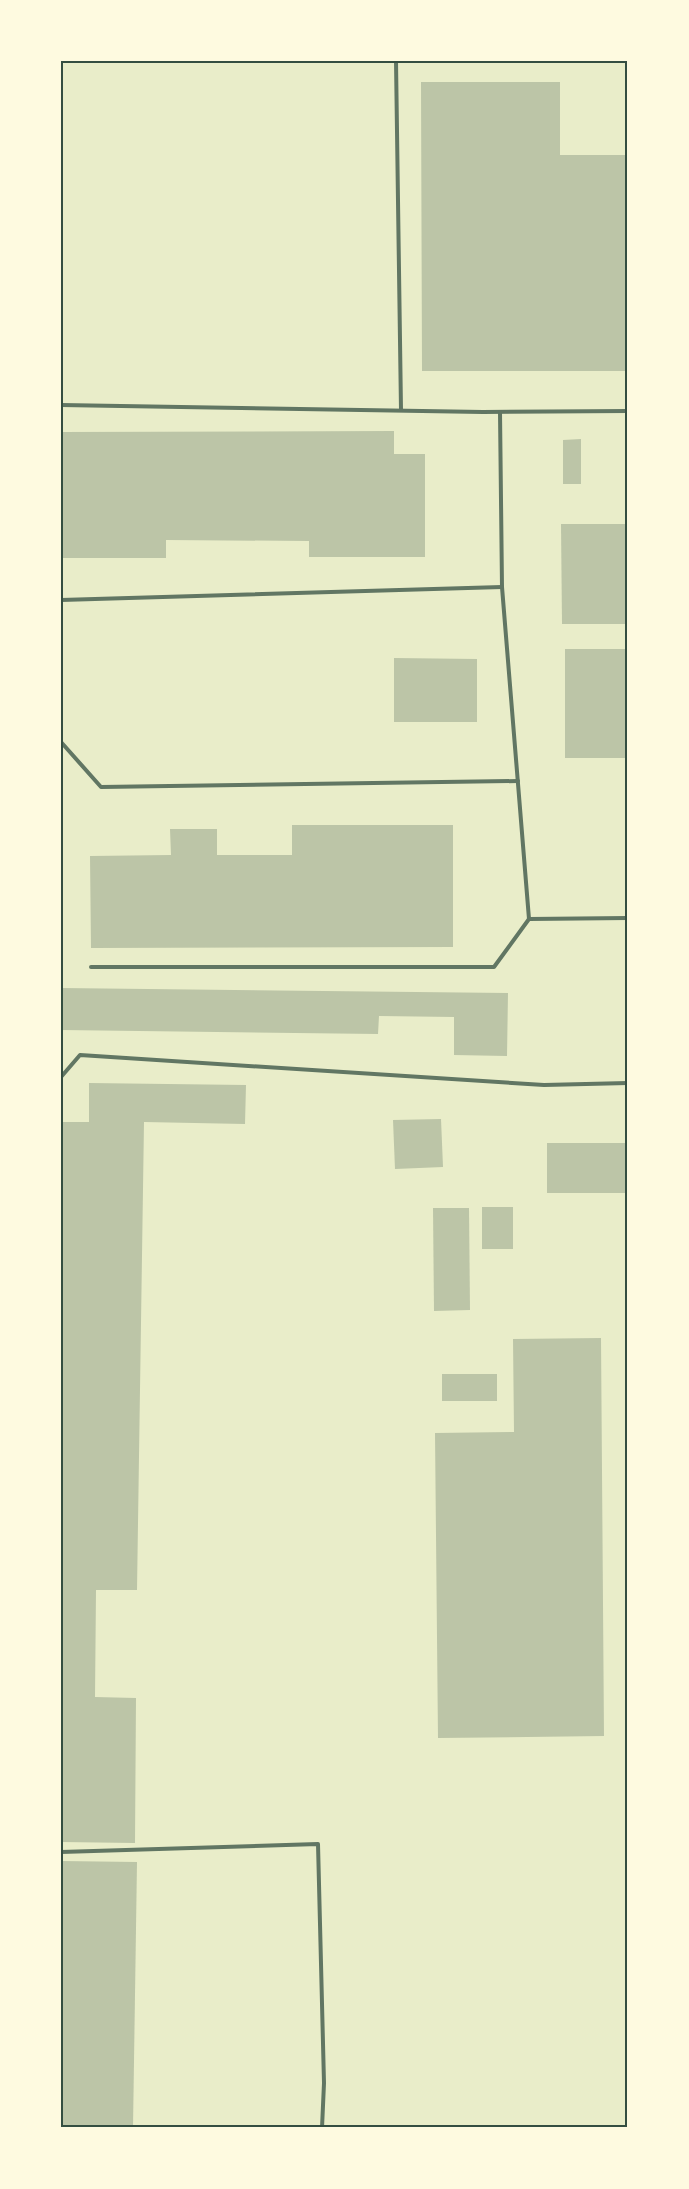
<svg xmlns="http://www.w3.org/2000/svg" width="689" height="2189" font-family="Commissioner,sans-serif">
<style>
.building{fill:#bcc5a7}
.lines{fill:none;stroke-linecap:round;stroke-linejoin:round}
.service{stroke:#617663;stroke-width:4}
.neatline{fill:none;stroke:#344e41;stroke-width:2}
</style>
<rect width="100%" height="100%" fill="#e9edc9"/>
<g class="building">
<polygon points="421,82 560,82 560,155 628,155 628,371 422,371"/>
<polygon points="394,431 394,454 425,454 425,557 309,557 309,541 166,540 166,558 61,558 61,432"/>
<polygon points="581,439 581,484 563,484 563,440"/>
<polygon points="561,524 628,524 628,624 562,624"/>
<rect x="565" y="649" width="63" height="109"/>
<polygon points="394,658 477,659 477,722 394,722"/>
<polygon points="292,825 453,825 453,947 91,948 90,856 171,855 170,829 217,829 217,855 292,855"/>
<polygon points="625,946 628,946 628,998 626,998"/>
<polygon points="61,988 508,993 507,1056 454,1055 454,1017 379,1016 378,1034 61,1030"/>
<polygon points="89,1083 246,1085 245,1124 144,1122 137,1590 96,1590 95,1697 136,1698 135,1843 61,1842 61,1122 89,1122"/>
<polygon points="441,1119 443,1167 395,1169 393,1120"/>
<rect x="547" y="1143" width="81" height="50"/>
<rect x="482" y="1207" width="31" height="42"/>
<polygon points="433,1208 469,1208 470,1310 434,1311"/>
<polygon points="601,1338 604,1736 438,1738 435,1433 514,1432 513,1339"/>
<rect x="442" y="1374" width="55" height="27"/>
<polygon points="61,1861 137,1862 133,2128 61,2128"/>
</g>
<g class="lines">
<g class="service">
<polyline points="396,61 401,410"/>
<polyline points="61,405 483,412 628,411"/>
<polyline points="500,412 502,587 529,919 628,918"/>
<polyline points="61,600 502,587"/>
<polyline points="61,742 101,787 518,781"/>
<polyline points="91,967 494,967 529,919"/>
<polyline points="61,1077 80,1055 544,1085 628,1083"/>
<polyline points="61,1852 318,1844 324,2083 322,2128"/>
</g>
</g>
<rect width="689" height="2189" fill="none" stroke="#fefae0" stroke-width="125"/>
<rect x="62" y="62" width="564" height="2064" class="neatline"/>
</svg>
